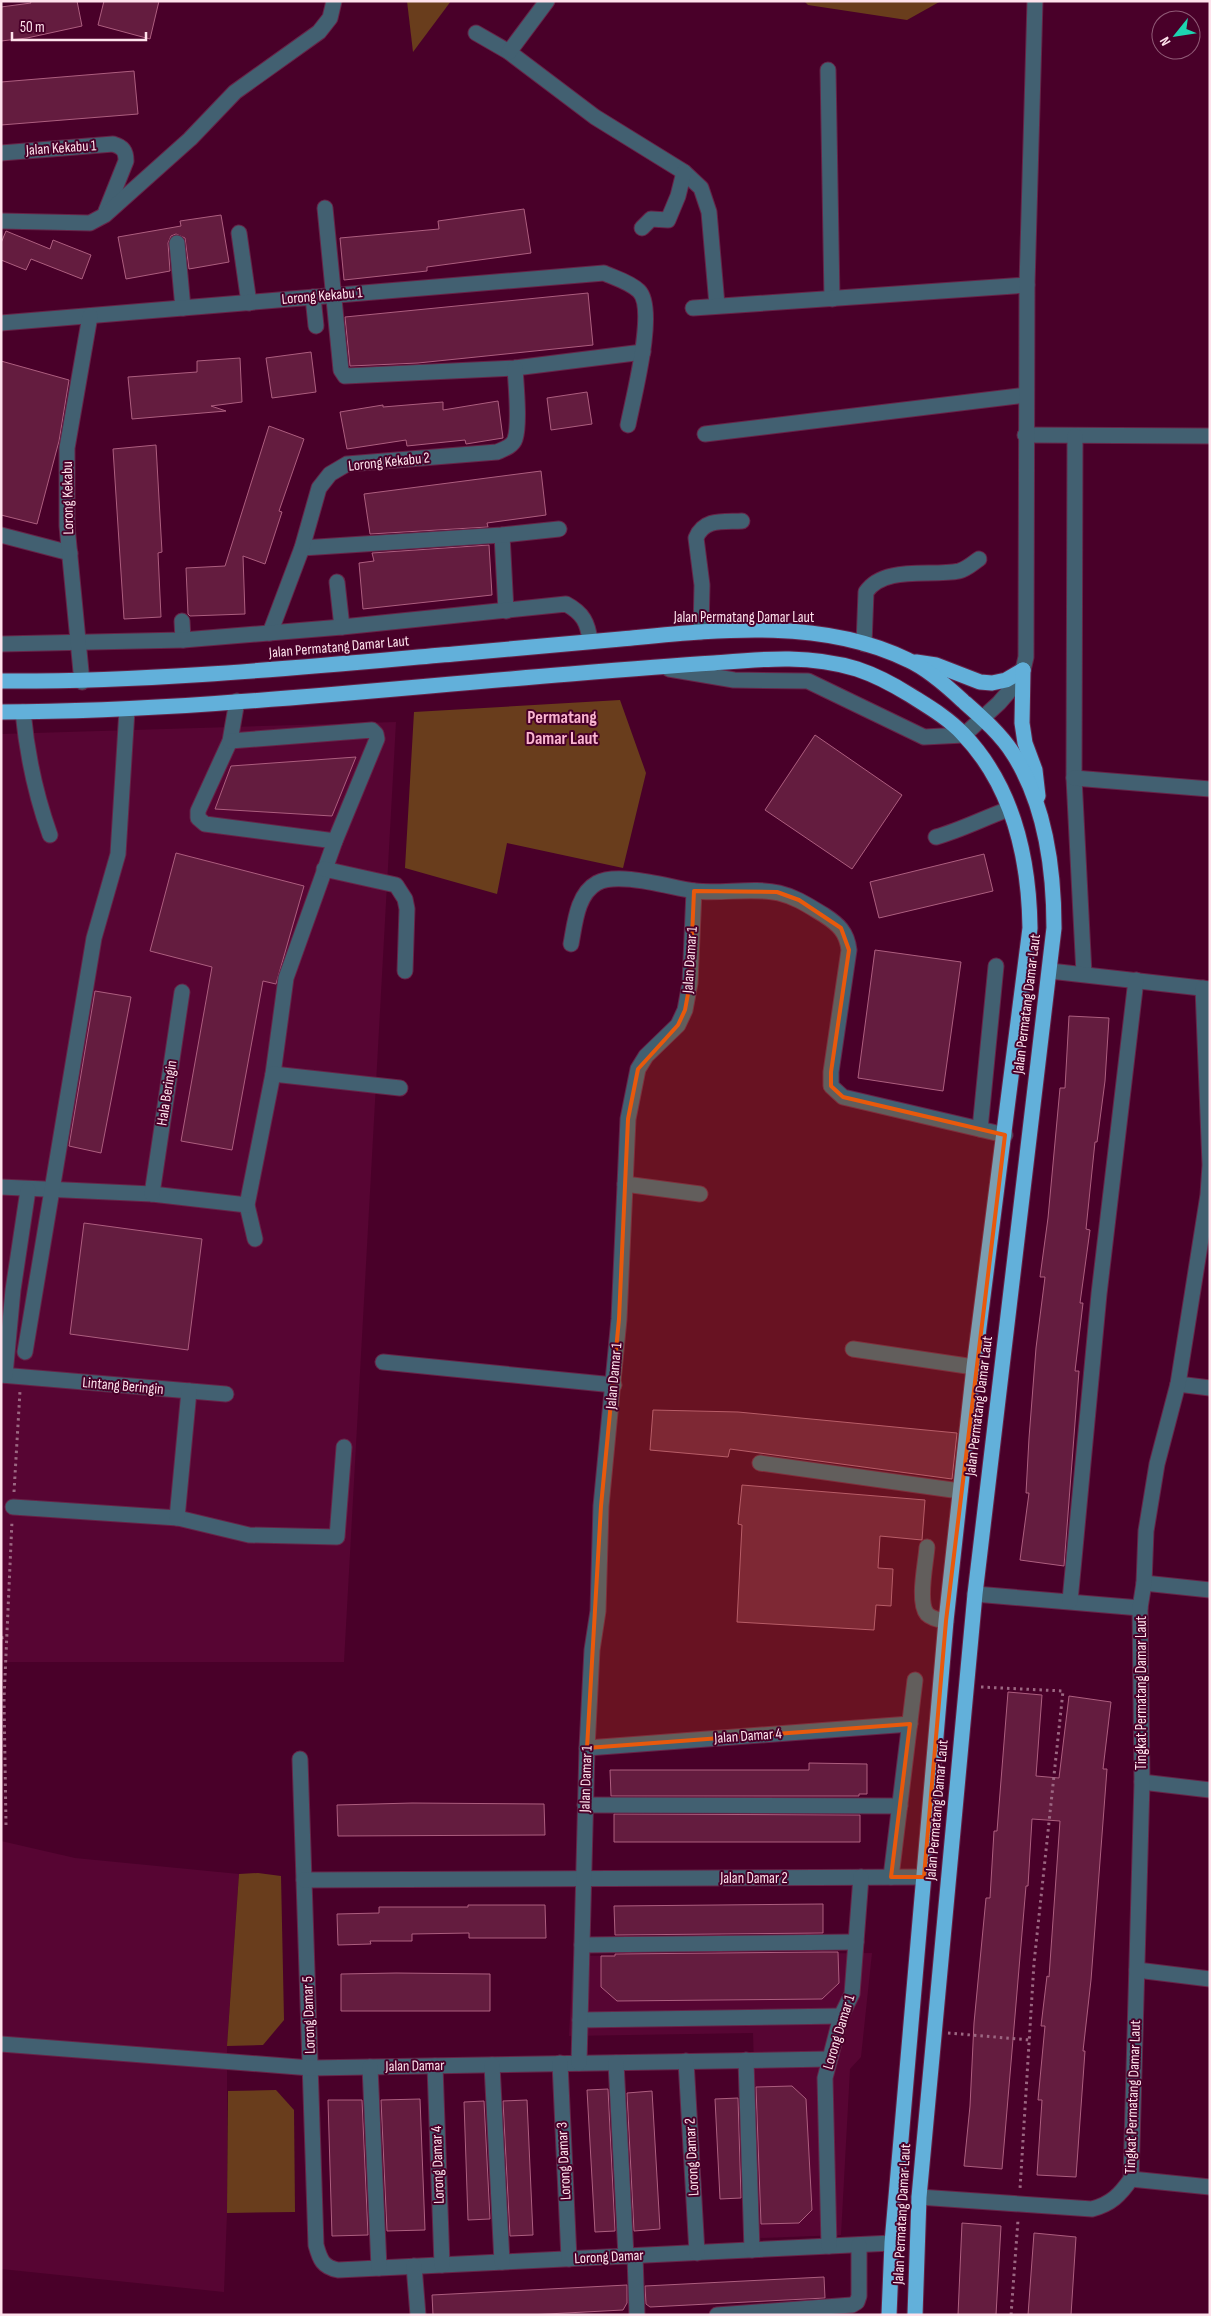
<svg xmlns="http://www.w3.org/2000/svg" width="1211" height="2316" font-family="'Sofia Sans Condensed',sans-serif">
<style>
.built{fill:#570533}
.green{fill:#693d1c}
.building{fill:#641c3f;stroke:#ad5e7f}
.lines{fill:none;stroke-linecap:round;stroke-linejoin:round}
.minor-casing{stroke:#662448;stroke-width:17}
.highway-casing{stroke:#662448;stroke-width:17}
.path{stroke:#9c6782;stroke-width:3;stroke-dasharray:2.5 4;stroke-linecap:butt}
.minor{stroke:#426071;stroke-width:15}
.highway{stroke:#62b0da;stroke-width:15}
.marked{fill:#e8590c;fill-opacity:0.2;stroke:#e8590c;stroke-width:4;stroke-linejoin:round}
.labels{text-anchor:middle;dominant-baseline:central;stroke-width:4;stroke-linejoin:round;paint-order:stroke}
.street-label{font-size:15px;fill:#fee2ec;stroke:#490029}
.quarter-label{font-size:18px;font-weight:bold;fill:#fab5d0;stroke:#490029}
</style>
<rect width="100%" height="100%" fill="#490029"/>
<g class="built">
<polygon points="396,722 344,1662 1,1662 1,734"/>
<polygon points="1,1841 75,1858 239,1874 227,2046 227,2213 224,2292 1,2269"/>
<polygon points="872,1953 861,2057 850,2069 841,2235 759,2238 753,2033 569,2036 573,1956"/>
</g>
<g class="green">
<polygon points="407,1 451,1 413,52"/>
<polygon points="804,1 941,1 907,20 808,5"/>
<polygon points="620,700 646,773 623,868 507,843 497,894 405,868 414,712"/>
<polygon points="258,1873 281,1876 284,2020 263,2045 227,2046 239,1874"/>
<polygon points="276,2090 294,2110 295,2212 227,2213 228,2091"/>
</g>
<g class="building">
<polygon points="30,1 77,1 82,26 27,38 1,41 1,7 31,3"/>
<polygon points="104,1 159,1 150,39 98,25"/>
<polygon points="134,71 138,114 1,125 1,82"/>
<polygon points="524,209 531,253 427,267 427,271 344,280 340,238 439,229 438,221"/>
<polygon points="221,215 229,262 189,269 185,238 176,234 171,236 168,243 170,271 126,279 118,237 181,226 180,221"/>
<polygon points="6,231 50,249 53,240 91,255 82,279 31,259 26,270 1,260 1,243"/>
<polygon points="588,293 593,345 418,363 350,366 345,317"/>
<polygon points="311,352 316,392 272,398 266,358"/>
<polygon points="240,358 242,402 211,406 226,411 132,419 128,377 197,372 197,361"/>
<polygon points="1,361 69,380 59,441 37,524 1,515"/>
<polygon points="587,392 592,424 551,430 547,398"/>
<polygon points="498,401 503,438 466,444 465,440 407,446 406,440 347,449 340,412 383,405 383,407 443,402 443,410"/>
<polygon points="269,426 304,439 279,511 282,512 265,564 243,556 245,614 190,616 188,614 186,568 225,566"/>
<polygon points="156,445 162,552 158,553 161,617 124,619 113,449"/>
<polygon points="541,471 546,515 487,523 488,527 370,534 364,494"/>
<polygon points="489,545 492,595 363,609 359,563 374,561 372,553"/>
<polygon points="815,735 902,795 852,869 765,810"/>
<polygon points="356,757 332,816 215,809 231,766"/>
<polygon points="176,853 304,886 276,984 263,981 232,1150 181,1141 212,967 150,951"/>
<polygon points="984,854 993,891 879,918 870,882"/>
<polygon points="875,950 961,962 943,1091 858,1078"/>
<polygon points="95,991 131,997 101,1153 69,1146"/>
<polygon points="1069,1016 1109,1018 1105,1081 1097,1142 1095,1142 1086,1229 1090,1230 1080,1303 1083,1303 1075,1371 1079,1371 1064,1566 1020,1560 1029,1493 1026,1493 1029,1438 1036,1348 1045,1277 1040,1277 1048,1218 1060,1088 1065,1088"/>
<polygon points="84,1223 202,1239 188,1350 70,1334"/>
<polygon points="653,1410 738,1412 957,1433 952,1479 730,1449 728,1457 650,1450"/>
<polygon points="742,1485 925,1500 922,1540 880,1536 878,1568 893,1569 891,1606 876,1605 874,1630 737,1622 742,1525 738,1524"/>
<polygon points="1008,1692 1042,1695 1036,1776 1059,1778 1069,1696 1111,1702 1103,1769 1107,1769 1091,1980 1083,2051 1085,2051 1076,2177 1037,2175 1042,2100 1038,2100 1045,2026 1041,2026 1047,1976 1049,1977 1060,1821 1032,1819 1028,1886 1026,1886 1002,2169 964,2166 970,2106 974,2023 986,1898 990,1898 994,1831 997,1831"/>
<polygon points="809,1763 867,1764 867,1794 859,1794 859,1796 611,1796 610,1770 809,1770"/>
<polygon points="412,1803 544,1804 545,1835 338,1836 337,1805"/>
<polygon points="614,1814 860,1815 860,1842 614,1842"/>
<polygon points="823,1904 823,1933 615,1935 614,1906"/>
<polygon points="468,1905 545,1905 546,1938 469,1938 469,1933 412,1934 412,1941 370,1941 371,1944 338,1945 337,1914 379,1913 379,1907 468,1907"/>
<polygon points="823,1952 838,1952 839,1983 822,1999 617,2001 601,1987 601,1956 615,1956 615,1954"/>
<polygon points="396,1973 490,1974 490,2011 341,2011 341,1974"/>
<polygon points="792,2086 806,2099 812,2210 799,2223 761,2224 756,2087"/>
<polygon points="608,2089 615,2231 595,2232 587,2090"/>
<polygon points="652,2091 660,2229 634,2231 627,2093"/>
<polygon points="738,2098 741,2198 720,2199 715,2099"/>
<polygon points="420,2099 425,2230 387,2231 381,2100"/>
<polygon points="328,2100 362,2100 368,2235 332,2236"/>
<polygon points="527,2100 533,2235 510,2236 503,2101"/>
<polygon points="484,2101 490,2219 468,2220 464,2102"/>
<polygon points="962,2223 1001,2226 996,2315 958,2315"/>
<polygon points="1034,2233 1076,2237 1071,2315 1028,2315"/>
<polygon points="824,2277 825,2298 650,2307 646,2304 645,2286"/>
<polygon points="627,2285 627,2303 623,2310 528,2315 433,2315 432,2295"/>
</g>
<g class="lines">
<g class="minor-casing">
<g id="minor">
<polyline points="476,33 509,52 595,117 684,172 701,188 709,212 717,305"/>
<polyline points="509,52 547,1"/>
<polyline points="828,70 832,299"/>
<path d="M1 153 113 144C123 147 126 151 126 161L106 211"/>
<polyline points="325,208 341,370 345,376 515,368 643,352"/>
<polyline points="1,221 90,223 105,215 190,139 235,92 319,32 330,18 334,1"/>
<polyline points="642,228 651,219 668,220 678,196 684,172"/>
<polyline points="239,233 249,303"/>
<polyline points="177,243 183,308"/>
<polyline points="313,297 316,326"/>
<polyline points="693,308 1027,285"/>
<path d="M1 323 604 273C615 278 630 282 639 291 657 309 633 399 628 425"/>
<polyline points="705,434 1026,395"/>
<polyline points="1025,435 1210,436"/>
<polyline points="1075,436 1074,778 1084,974"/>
<polyline points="1,535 70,553"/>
<polyline points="502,535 506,611"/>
<polyline points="302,548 502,535 559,529"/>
<polyline points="337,582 342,627"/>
<polyline points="182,621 183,640"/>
<path d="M701 632 702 585 696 538C704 518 724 522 742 521"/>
<path d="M270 633 302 548 319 488 330 474 347 464 497 452C504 449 513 446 515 439 520 424 516 385 515 368"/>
<path d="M1 644 183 640 342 627 566 604C583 613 588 623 590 641"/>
<path d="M864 644 866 592C884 565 931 577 959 571 967 569 973 563 979 559"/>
<polyline points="669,669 734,680 808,681 924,737 964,735 999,703 1012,688 1023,670 1026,657 1027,285 1035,1"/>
<polyline points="82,682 67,526 67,448 90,316"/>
<polyline points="237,701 230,741 198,811 198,818 205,824 335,841"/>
<path d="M23 712C27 754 36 796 50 835"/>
<polyline points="230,741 372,730 376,734 377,739 335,841 286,978 273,1074 247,1205 255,1239"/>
<polyline points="1074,778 1210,789"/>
<path d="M936 837C961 830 984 818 1009 809"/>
<polyline points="324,869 396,885 405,899 407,909 405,971"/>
<path d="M571 944C575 923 577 894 597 883 619 871 671 888 695 891 721 894 755 887 779 893 796 897 809 906 824 915 838 924 847 932 849 950L831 1072V1086L843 1097 1005 1135"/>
<polyline points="1050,971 1210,989"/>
<polyline points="273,1074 400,1088"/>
<polyline points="980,1129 996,966"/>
<polyline points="625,1184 700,1194"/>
<polyline points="1,1187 152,1194 247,1205"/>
<polyline points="152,1194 182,992"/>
<polyline points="853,1349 974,1367"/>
<polyline points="25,1352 94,938 118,854 127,710"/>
<polyline points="383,1362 614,1385"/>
<polyline points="1,1375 226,1394"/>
<polyline points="5,1375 13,1290 28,1190"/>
<polyline points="1178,1384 1210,1388"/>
<polyline points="760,1463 960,1491"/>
<polyline points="13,1507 178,1518 249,1535 337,1537 344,1447"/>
<polyline points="177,1518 189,1391"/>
<path d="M927 1547C926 1563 917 1602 927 1614 932 1619 940 1620 946 1621"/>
<polyline points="1144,1583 1210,1590"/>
<polyline points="975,1594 1140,1608"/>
<polyline points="1070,1601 1099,1294 1136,980"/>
<polyline points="587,1748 910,1724"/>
<path d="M300 1759 316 2245C320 2260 323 2267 338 2270L892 2243"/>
<polyline points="1142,1782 1210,1790"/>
<polyline points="585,1805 900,1806"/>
<polyline points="891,1877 915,1680"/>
<polyline points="304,1880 924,1877"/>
<polyline points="582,1945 856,1942"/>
<polyline points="1137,1970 1210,1979"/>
<polyline points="580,2020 841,2016"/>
<polyline points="1,2044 311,2068 829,2059"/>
<polyline points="746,2060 752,2250"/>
<polyline points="686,2061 697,2253"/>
<polyline points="560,2063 569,2259"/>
<polyline points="579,2063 587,1748 592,1650 598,1611 601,1506 619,1319 628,1119 638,1069 646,1056 678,1025 685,1010 690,983 694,891"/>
<polyline points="616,2063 626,2256"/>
<polyline points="492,2065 502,2262"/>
<polyline points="435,2066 442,2265"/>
<polyline points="370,2067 379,2268"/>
<polyline points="1131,2179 1210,2187"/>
<path d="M919 2197 1092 2209C1111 2204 1120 2195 1131 2179L1142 1782 1140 1608 1144 1583 1146 1531 1157 1464 1178 1384 1208 1195 1210 1165 1203 988"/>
<polyline points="829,2246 825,2078 841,2016 852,1994 861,1877"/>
<polyline points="635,2256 637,2315"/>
<polyline points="414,2266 418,2315"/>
<polyline points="717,2315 852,2305 857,2302 859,2296 859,2245"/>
</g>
</g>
<g class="highway-casing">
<g id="highway">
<polyline points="916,662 936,665 980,682 992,683 1006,680 1023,670"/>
<polyline points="1023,670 1022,723 1025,743 1035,770 1038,796"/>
<path d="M1 681C153 682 303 667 454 654 509 649 565 644 621 639 714 630 821 617 908 660 928 669 947 686 963 701 980 716 1001 734 1014 755 1046 806 1054 869 1054 928L975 1594 919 2197 915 2315"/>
<path d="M1 712C191 711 381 689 570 674 618 670 666 666 714 663 762 659 809 654 857 669 875 675 894 685 910 695 929 707 948 718 963 734 1013 786 1029 859 1030 928L974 1367 946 1621 892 2243 889 2315"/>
</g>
</g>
<g class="path">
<polyline points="14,1492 20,1391"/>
<polyline points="1,1638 7,1637"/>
<polyline points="981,1687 1063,1691 1034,1963 1020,2189"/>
<polyline points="6,1825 4,1699 12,1521"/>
<polyline points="948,2033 1030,2040"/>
<polyline points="1011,2315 1018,2220"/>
</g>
<use href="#minor" class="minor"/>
<use href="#highway" class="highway"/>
</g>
<path class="marked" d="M694 891 777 892 799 900 841 928 849 950 831 1072V1086L843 1097 1005 1135 946 1621 924 1877H891L910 1724 587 1748 601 1506 619 1319 628 1119 638 1069 678 1025 685 1010 690 983Z"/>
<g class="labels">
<g class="street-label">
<text transform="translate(61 148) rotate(-4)">Jalan Kekabu 1</text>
<text transform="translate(322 296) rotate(-5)">Lorong Kekabu 1</text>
<text transform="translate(389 462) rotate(-6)">Lorong Kekabu 2</text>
<text transform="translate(68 498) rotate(-91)">Lorong Kekabu</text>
<text x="744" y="617">Jalan Permatang Damar Laut</text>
<text transform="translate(339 647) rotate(-5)">Jalan Permatang Damar Laut</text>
<text transform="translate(690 960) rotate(-86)">Jalan Damar 1</text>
<text transform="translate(1027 1004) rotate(-83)">Jalan Permatang Damar Laut</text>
<text transform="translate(167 1093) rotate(-81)">Hala Beringin</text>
<text transform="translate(614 1376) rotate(-85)">Jalan Damar 1</text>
<text transform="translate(123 1386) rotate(5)">Lintang Beringin</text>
<text transform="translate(979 1406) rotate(-83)">Jalan Permatang Damar Laut</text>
<text transform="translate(1141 1693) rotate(-90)">Tingkat Permatang Damar Laut</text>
<text transform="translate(748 1736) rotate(-4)">Jalan Damar 4</text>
<text transform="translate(586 1779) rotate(-88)">Jalan Damar 1</text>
<text transform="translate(937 1810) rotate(-85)">Jalan Permatang Damar Laut</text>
<text x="754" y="1878">Jalan Damar 2</text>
<text transform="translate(309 2015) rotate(-92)">Lorong Damar 5</text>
<text transform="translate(839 2032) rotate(-73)">Lorong Damar 1</text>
<text transform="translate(415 2066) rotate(-1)">Jalan Damar</text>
<text transform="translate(1133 2097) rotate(-88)">Tingkat Permatang Damar Laut</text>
<text transform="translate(692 2157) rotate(-93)">Lorong Damar 2</text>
<text transform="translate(564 2161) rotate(-93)">Lorong Damar 3</text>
<text transform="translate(438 2165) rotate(-92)">Lorong Damar 4</text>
<text transform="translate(902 2214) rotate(-87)">Jalan Permatang Damar Laut</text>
<text transform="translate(609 2257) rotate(-3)">Lorong Damar</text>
</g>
<g class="quarter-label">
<text x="562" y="717">Permatang<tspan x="562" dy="21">Damar Laut</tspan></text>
</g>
</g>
<rect width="1211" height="2316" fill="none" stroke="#fee2ec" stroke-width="5"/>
<g transform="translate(1176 35) rotate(240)"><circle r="24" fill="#490029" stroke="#915a77"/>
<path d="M0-4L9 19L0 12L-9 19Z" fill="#1dd5b1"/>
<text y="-8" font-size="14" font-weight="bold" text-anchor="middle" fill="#fee2ec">N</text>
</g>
<path d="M12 32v8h134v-8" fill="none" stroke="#fee2ec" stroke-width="2.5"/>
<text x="20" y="32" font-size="15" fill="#fee2ec" stroke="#490029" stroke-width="4" paint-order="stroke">50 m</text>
</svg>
